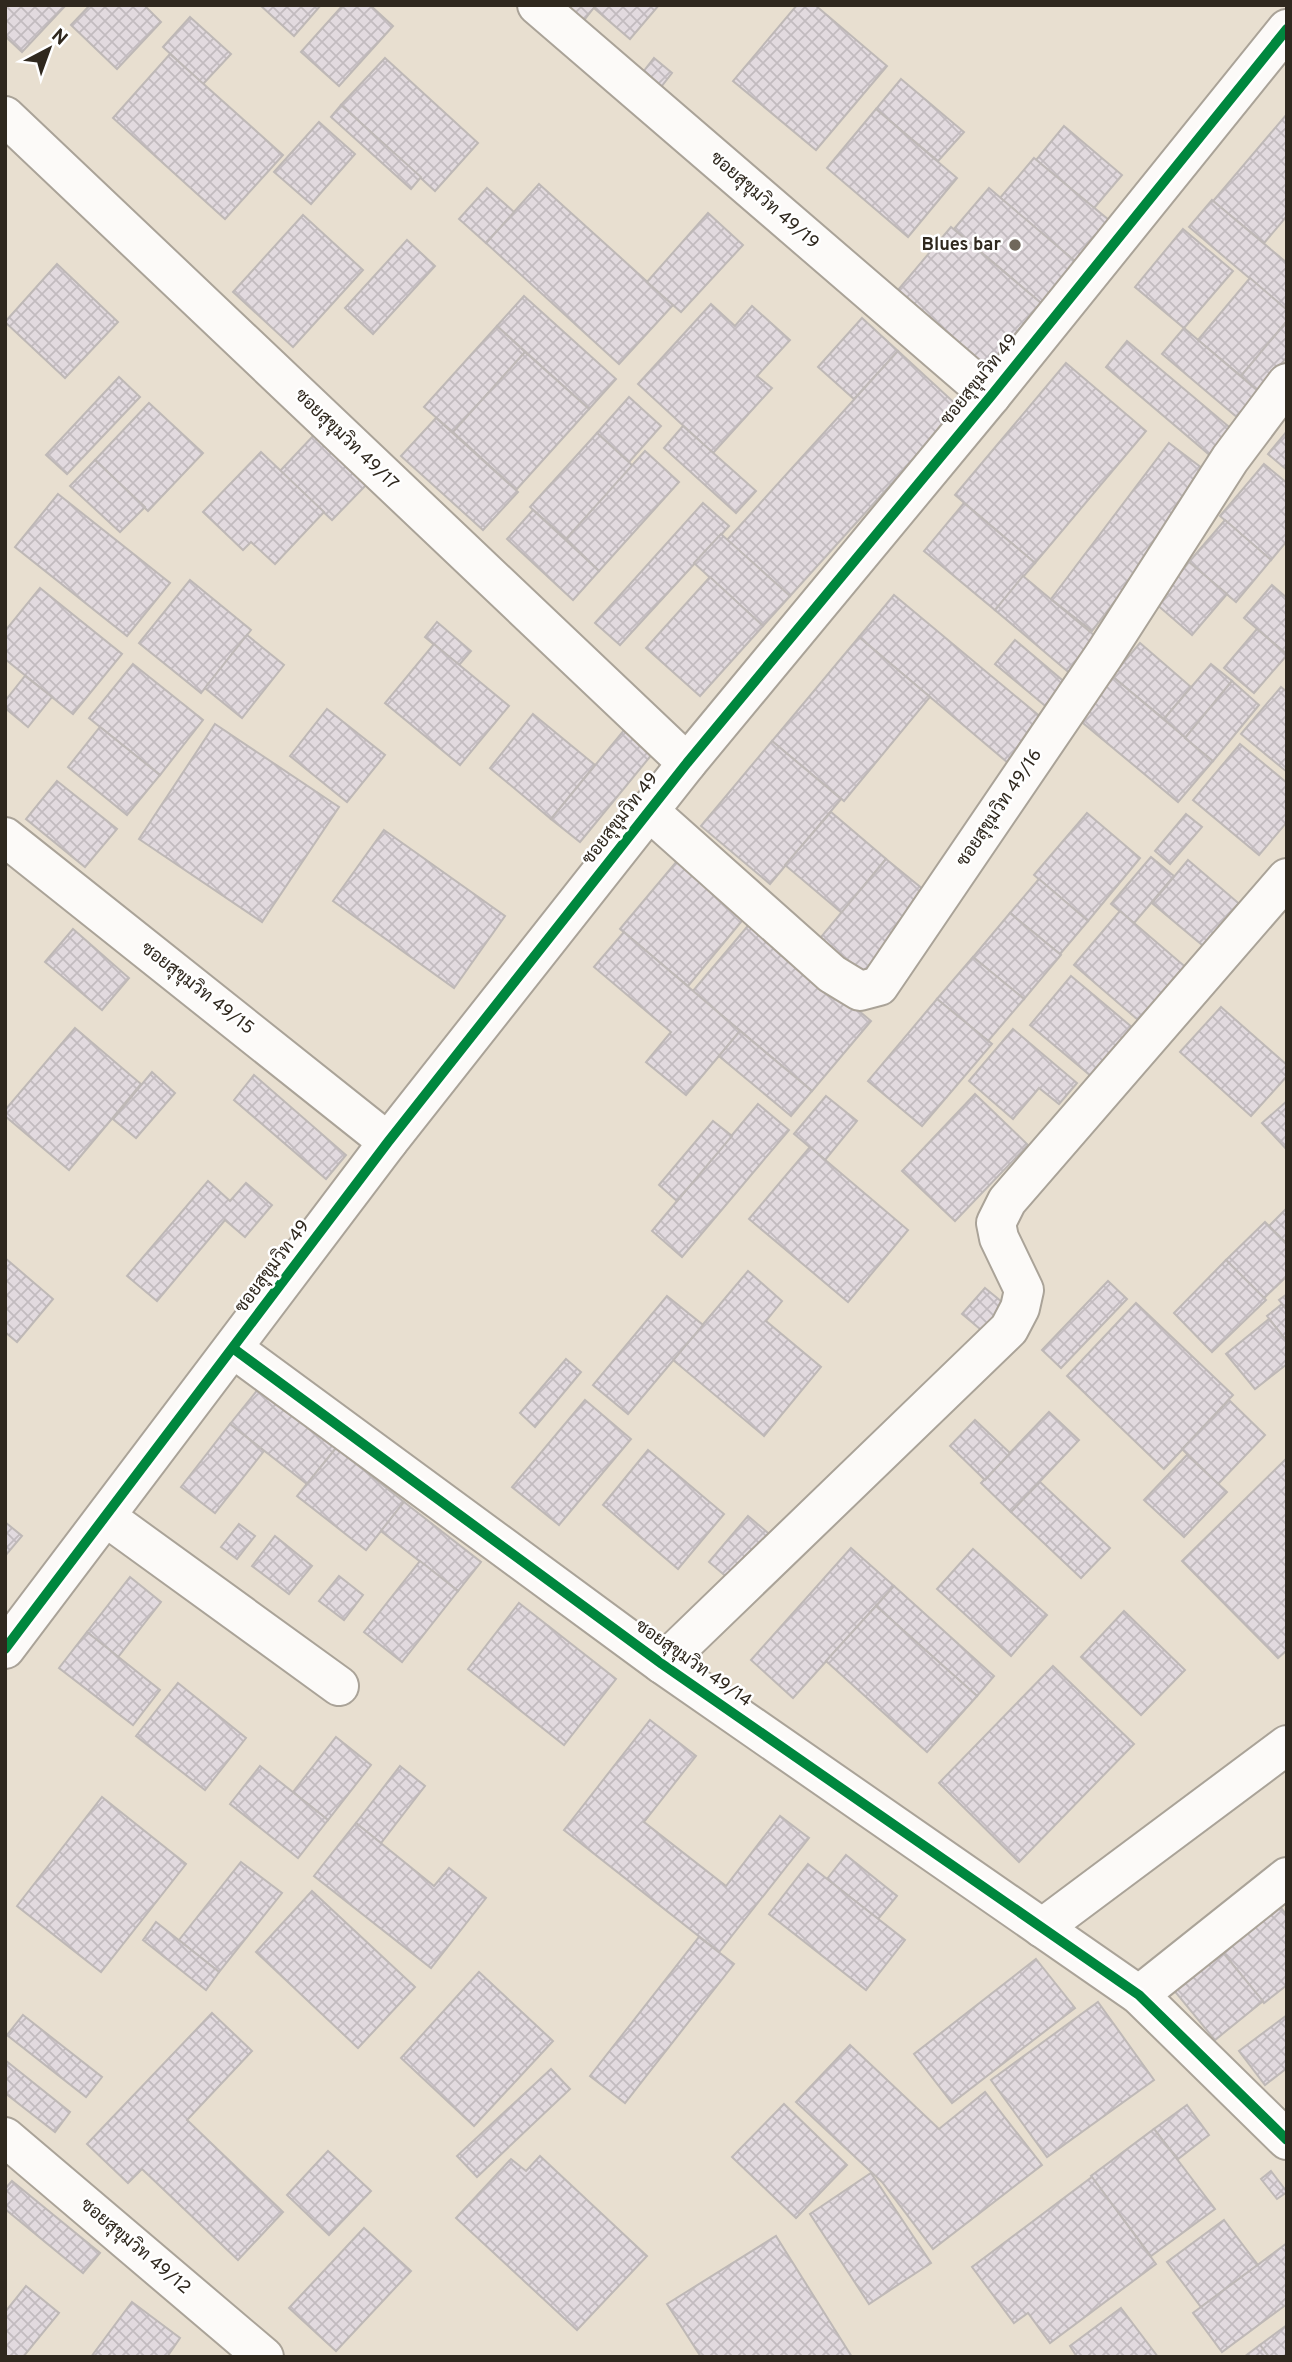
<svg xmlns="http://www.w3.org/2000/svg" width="1292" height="2362" font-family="Overpass,Sarabun,sans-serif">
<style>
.building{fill:url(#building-cross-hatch);stroke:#beb8b6;stroke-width:2}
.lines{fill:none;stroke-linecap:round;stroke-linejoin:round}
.minor-casing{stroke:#aaa398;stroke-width:42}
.minor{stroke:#fcfaf8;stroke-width:38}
.cycleway-casing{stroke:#fff;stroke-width:15}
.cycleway{stroke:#00873e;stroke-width:10}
.poi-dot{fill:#70685c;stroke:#fff;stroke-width:2.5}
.labels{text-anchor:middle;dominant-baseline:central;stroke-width:5;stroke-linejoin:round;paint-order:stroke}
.street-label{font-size:18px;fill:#2f281e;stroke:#fff}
.poi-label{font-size:18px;font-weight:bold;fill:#2f281e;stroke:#fff;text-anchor:end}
</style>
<defs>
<pattern id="building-cross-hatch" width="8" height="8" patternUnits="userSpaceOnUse" patternTransform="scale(1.75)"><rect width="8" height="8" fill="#e2dadf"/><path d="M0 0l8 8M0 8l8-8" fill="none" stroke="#c2bbbf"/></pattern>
</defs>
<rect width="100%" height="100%" fill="#e8dfd0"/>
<g class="building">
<polygon points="5,5 66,5 22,52 5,36"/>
<polygon points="90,5 144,5 161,22 117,69 71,25"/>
<polygon points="260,5 321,5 294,36"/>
<polygon points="343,5 370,5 393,26 339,86 301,52"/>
<polygon points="559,5 596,5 581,24"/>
<polygon points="596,5 659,5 630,39 594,8"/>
<polygon points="797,5 815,5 887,66 816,150 733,81"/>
<polygon points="190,17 231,54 203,84 163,47"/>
<polygon points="170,54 283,155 225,219 113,118"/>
<polygon points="385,58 478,143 435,191 341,105"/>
<polygon points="654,58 672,73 661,87 643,72"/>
<polygon points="901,79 964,132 938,161 876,109"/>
<polygon points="341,105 421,177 411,189 331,117"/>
<polygon points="876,109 957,178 908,237 827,168"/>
<polygon points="1287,114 1287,216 1264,243 1213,201"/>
<polygon points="319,122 355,154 311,204 274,172"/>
<polygon points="1064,126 1122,175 1094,208 1036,160"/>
<polygon points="1034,158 1110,221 1076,262 1000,198"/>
<polygon points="539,184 673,305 619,364 486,243"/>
<polygon points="487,188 514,212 486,243 459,219"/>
<polygon points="989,188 1076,262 1041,303 954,229"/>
<polygon points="1212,200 1287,263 1287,310 1189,227"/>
<polygon points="708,213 743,245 681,312 647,282"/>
<polygon points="303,215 363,270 293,347 233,292"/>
<polygon points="951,227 1041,303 983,372 893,296"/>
<polygon points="1183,229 1233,271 1184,328 1135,287"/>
<polygon points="407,240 435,266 373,334 345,308"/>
<polygon points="57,264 118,322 65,378 5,322"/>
<polygon points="1250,278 1287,310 1287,321 1241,376 1198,340"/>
<polygon points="524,296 616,379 589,409 497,326"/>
<polygon points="711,304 735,326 752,306 790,340 757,376 772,388 713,453 638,384"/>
<polygon points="862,318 898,351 854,399 818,367"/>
<polygon points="1287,321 1287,357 1258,391 1241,376"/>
<polygon points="497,326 525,352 453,432 424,407"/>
<polygon points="1184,328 1259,392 1238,418 1162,354"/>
<polygon points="1127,341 1234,431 1212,457 1106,367"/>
<polygon points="898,351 960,408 790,596 727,540"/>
<polygon points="525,352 589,409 516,490 453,432"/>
<polygon points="1066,363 1146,431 1035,563 955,495"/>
<polygon points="119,377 140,397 67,474 46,455"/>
<polygon points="629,397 661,426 629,462 597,433"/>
<polygon points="149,403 203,453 148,511 95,460"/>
<polygon points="436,418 518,492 483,530 401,456"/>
<polygon points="683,426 756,491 736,513 664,448"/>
<polygon points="1287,431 1287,470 1268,454"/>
<polygon points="597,433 633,466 566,539 530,507"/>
<polygon points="315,434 368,483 332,520 280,471"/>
<polygon points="1169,443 1211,475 1092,631 1051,599"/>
<polygon points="645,451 679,482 599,571 566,539"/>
<polygon points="261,452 324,512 275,564 251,542 243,550 203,512"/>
<polygon points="95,460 145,507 120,532 70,486"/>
<polygon points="1264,464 1287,483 1287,541 1271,560 1220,516"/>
<polygon points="58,494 170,583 127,636 15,547"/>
<polygon points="703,503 729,526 620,645 595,623"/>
<polygon points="964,503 1035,563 995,610 924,551"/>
<polygon points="533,510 599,571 573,600 507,539"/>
<polygon points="1225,520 1271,560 1236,602 1189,562"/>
<polygon points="721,534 790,596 763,626 694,563"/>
<polygon points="1189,562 1227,594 1192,635 1155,603"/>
<polygon points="1023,576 1101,641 1072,675 995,610"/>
<polygon points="710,577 763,626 700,696 646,648"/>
<polygon points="190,580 251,630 201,693 139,643"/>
<polygon points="1272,585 1287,598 1287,654 1244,618"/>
<polygon points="40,588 122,654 73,714 5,659 5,631"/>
<polygon points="894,595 1043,719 1007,762 859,637"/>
<polygon points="437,622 471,651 459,665 425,637"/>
<polygon points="1257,629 1287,655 1254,693 1224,668"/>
<polygon points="247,635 284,665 242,718 205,688"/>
<polygon points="859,637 930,697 844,801 772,741"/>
<polygon points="1015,640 1068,685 1049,709 995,664"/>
<polygon points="1140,643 1191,687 1164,719 1112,676"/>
<polygon points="434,644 509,706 460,765 385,703"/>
<polygon points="133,664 203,720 160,775 89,718"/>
<polygon points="1211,664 1232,681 1185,738 1164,719"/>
<polygon points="25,676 52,697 28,727 5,708 5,701"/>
<polygon points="1112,676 1213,761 1178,802 1077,718"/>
<polygon points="1232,681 1259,705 1213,761 1185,738"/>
<polygon points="1281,687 1287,692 1287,772 1241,734"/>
<polygon points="327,709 385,755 347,802 290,756"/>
<polygon points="533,714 595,765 551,819 490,768"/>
<polygon points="215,724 339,807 262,922 139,839"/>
<polygon points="100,727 160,775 127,815 68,767"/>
<polygon points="625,729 653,753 580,842 551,819"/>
<polygon points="772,741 841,799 770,884 701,826"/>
<polygon points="1240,744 1287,783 1287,822 1259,855 1193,800"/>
<polygon points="57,781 117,829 85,867 26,819"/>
<polygon points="831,812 886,859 842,913 785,865"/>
<polygon points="1087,813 1140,858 1088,921 1034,875"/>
<polygon points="1186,814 1202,827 1170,864 1155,851"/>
<polygon points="384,830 505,916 454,988 333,901"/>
<polygon points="683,854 750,911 688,986 620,929"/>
<polygon points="1151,857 1174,876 1134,923 1111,904"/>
<polygon points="886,859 930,895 860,979 816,943"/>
<polygon points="1188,860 1243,907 1207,949 1152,903"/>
<polygon points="1039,879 1088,921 1060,954 1010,913"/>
<polygon points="1120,911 1189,970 1144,1025 1074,965"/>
<polygon points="1010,913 1061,955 1024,999 973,957"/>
<polygon points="752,921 871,1021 812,1091 693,991"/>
<polygon points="73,929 129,978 102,1010 45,962"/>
<polygon points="624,932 740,1031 686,1095 646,1062 671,1032 594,967"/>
<polygon points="973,957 1024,999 988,1041 937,999"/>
<polygon points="1071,976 1133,1028 1091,1076 1030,1025"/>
<polygon points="937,999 992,1044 922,1126 868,1081"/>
<polygon points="1221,1007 1287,1065 1287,1076 1251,1116 1180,1052"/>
<polygon points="75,1028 141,1084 69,1170 5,1116 5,1110"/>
<polygon points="1013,1029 1077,1083 1059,1104 1039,1088 1013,1119 969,1081"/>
<polygon points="740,1031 812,1091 791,1116 719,1056"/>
<polygon points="152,1072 175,1093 136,1138 113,1119"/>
<polygon points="254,1075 346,1155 326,1179 234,1100"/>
<polygon points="975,1094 1028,1145 955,1221 902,1171"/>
<polygon points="826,1096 857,1121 825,1160 794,1134"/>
<polygon points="1287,1101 1287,1150 1262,1123"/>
<polygon points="758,1104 789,1130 682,1257 652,1231"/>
<polygon points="713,1121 732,1136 677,1201 659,1185"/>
<polygon points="810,1147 908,1230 848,1302 749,1219"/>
<polygon points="208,1181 230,1201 246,1183 272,1205 245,1237 225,1220 157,1301 127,1276"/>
<polygon points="1287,1208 1287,1244 1269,1226"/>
<polygon points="1265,1222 1287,1244 1287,1276 1264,1298 1226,1260"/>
<polygon points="5,1258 53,1299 17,1342 5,1332"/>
<polygon points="1226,1260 1266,1300 1212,1352 1174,1313"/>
<polygon points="748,1271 782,1301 766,1321 821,1367 764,1436 673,1360"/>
<polygon points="1108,1281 1127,1299 1061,1368 1042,1350"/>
<polygon points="985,1288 1014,1312 992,1339 962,1314"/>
<polygon points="1287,1294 1287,1310 1279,1300"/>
<polygon points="667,1296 703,1325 628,1414 593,1385"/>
<polygon points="1136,1303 1233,1395 1164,1469 1067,1376"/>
<polygon points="1282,1304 1287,1310 1287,1341 1267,1316"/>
<polygon points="1269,1319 1287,1341 1287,1364 1255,1389 1226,1354"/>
<polygon points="566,1359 581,1372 535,1427 520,1413"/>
<polygon points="259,1388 336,1448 307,1484 230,1424"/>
<polygon points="585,1400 631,1439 559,1525 512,1487"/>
<polygon points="1229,1400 1265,1435 1218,1484 1182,1449"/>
<polygon points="1049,1412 1079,1440 1011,1512 981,1483"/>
<polygon points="975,1420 1010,1453 985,1480 950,1446"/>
<polygon points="230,1424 264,1451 215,1513 181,1487"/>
<polygon points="336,1448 404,1502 366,1550 297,1496"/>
<polygon points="648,1450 724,1514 678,1569 603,1505"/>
<polygon points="1187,1455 1227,1492 1184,1537 1144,1500"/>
<polygon points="1287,1458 1287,1650 1278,1658 1182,1561"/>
<polygon points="1040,1482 1110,1548 1081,1578 1011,1512"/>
<polygon points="404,1502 481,1562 458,1591 381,1531"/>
<polygon points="748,1516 774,1538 735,1584 709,1562"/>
<polygon points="5,1522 22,1536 5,1556"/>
<polygon points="239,1524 255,1536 237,1559 221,1547"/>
<polygon points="275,1536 312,1566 289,1594 252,1566"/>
<polygon points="851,1548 894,1586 793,1698 751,1660"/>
<polygon points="973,1549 1047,1615 1011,1656 937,1589"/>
<polygon points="420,1561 458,1591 402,1662 364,1632"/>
<polygon points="339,1576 363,1595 344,1620 319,1601"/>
<polygon points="130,1577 161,1602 118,1657 87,1632"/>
<polygon points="894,1586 994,1676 977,1696 876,1606"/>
<polygon points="519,1603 616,1679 564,1745 468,1669"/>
<polygon points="876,1606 977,1696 927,1752 826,1661"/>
<polygon points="1124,1611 1185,1670 1141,1715 1081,1657"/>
<polygon points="87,1632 160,1690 133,1725 59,1668"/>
<polygon points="1053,1666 1134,1744 1019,1862 939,1783"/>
<polygon points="178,1683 246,1738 205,1790 136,1736"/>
<polygon points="650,1720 696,1756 644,1822 726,1886 780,1816 809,1838 719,1952 564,1830"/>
<polygon points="336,1737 371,1765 328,1820 293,1792"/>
<polygon points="260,1766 328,1820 298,1858 230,1804"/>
<polygon points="400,1766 425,1786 381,1843 356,1823"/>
<polygon points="102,1797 186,1864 101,1972 17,1906"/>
<polygon points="356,1823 434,1886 449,1868 486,1898 431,1968 314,1876"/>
<polygon points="846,1855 897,1896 878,1919 827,1879"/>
<polygon points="241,1862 282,1893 219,1972 179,1940"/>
<polygon points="808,1864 905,1940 866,1990 769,1914"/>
<polygon points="312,1891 415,1987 358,2048 256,1952"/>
<polygon points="1276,1902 1287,1915 1287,1985 1264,2003 1220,1949"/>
<polygon points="156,1922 219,1972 206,1990 143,1940"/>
<polygon points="699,1937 734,1964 625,2103 590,2076"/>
<polygon points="1220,1949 1263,2001 1215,2040 1172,1988"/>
<polygon points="1036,1959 1075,2008 952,2103 914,2054"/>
<polygon points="479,1972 553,2041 474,2126 401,2058"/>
<polygon points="1098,2002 1154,2080 1047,2157 991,2080"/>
<polygon points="212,2013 252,2051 187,2120 283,2212 238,2260 142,2169 128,2183 87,2144"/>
<polygon points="23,2015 102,2077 86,2097 7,2035"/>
<polygon points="1287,2015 1287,2068 1265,2085 1239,2051"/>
<polygon points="850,2045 939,2129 985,2092 1042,2165 933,2249 882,2182 796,2102"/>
<polygon points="5,2060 70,2112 55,2132 5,2093"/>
<polygon points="551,2069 570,2089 477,2177 457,2156"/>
<polygon points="784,2104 847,2165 796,2218 732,2157"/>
<polygon points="1187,2105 1209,2135 1178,2159 1154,2129"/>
<polygon points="1154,2129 1215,2209 1151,2256 1091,2176"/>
<polygon points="328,2151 371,2191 329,2235 287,2195"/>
<polygon points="540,2156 647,2256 577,2330 456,2218 511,2159 526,2171"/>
<polygon points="1271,2171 1287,2192 1277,2199 1261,2179"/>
<polygon points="871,2173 931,2263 869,2304 810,2214"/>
<polygon points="1092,2177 1156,2264 1050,2343 1028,2313 1014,2323 972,2267"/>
<polygon points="12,2181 100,2253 83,2273 5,2209 5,2189"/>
<polygon points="1224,2220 1258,2265 1201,2307 1167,2262"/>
<polygon points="364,2228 411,2271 336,2351 289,2308"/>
<polygon points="776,2236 852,2357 701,2357 667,2304"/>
<polygon points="1287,2243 1287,2304 1222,2352 1193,2313"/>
<polygon points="26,2286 59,2313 23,2357 5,2357 5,2312"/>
<polygon points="132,2302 180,2338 167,2357 91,2357"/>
<polygon points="1121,2308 1158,2357 1077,2357 1070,2346"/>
<polygon points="1287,2325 1287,2357 1269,2357 1260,2345"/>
<polygon points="1260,2345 1269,2357 1244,2357"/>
</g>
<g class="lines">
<g class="minor-casing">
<g id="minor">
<polyline points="537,5 991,396"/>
<polyline points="5,116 687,763"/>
<polyline points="649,811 832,974 860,991 879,986 1104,655 1230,459 1287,383"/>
<polyline points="5,837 388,1142"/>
<polyline points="234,1349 662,1664 1139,1995 1287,2140"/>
<polyline points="106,1517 339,1686"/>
<polyline points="5,1649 388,1142 687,763 991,396 1287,29"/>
<polyline points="662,1664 1009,1329 1020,1308 1024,1290 999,1238 996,1223 1007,1201 1287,878"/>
<polyline points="1042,1928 1287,1745"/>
<polyline points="1139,1995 1287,1877"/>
<polyline points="5,2137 264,2357"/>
</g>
</g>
<use href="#minor" class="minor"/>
<g class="cycleway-casing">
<g id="cycleway">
<polyline points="234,1349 662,1664 1139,1995 1287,2140"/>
<polyline points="5,1649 388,1142 687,763 991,396 1287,29"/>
</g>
</g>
<use href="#cycleway" class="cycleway"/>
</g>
<circle class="poi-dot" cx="1015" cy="245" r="7"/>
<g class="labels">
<g class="street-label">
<text transform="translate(764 201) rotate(41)">ซอยสุขุมวิท 49/19</text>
<text transform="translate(980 380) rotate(-51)">ซอยสุขุมวิท 49</text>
<text transform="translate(346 440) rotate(44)">ซอยสุขุมวิท 49/17</text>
<text transform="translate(1000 808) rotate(-56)">ซอยสุขุมวิท 49/16</text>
<text transform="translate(621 819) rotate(-52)">ซอยสุขุมวิท 49</text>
<text transform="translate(197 989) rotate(38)">ซอยสุขุมวิท 49/15</text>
<text transform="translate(273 1267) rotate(-53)">ซอยสุขุมวิท 49</text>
<text transform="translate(693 1664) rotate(35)">ซอยสุขุมวิท 49/14</text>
<text transform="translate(135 2247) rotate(40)">ซอยสุขุมวิท 49/12</text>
</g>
<g class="poi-label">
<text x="1001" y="245">Blues bar</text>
</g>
</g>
<rect width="1292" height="2362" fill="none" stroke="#2f281e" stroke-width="14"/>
<g transform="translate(49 49) rotate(41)" stroke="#ffffff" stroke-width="5" paint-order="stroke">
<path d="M0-5L12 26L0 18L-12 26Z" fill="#2f281e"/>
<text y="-10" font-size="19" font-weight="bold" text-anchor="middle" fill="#2f281e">N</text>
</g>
</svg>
